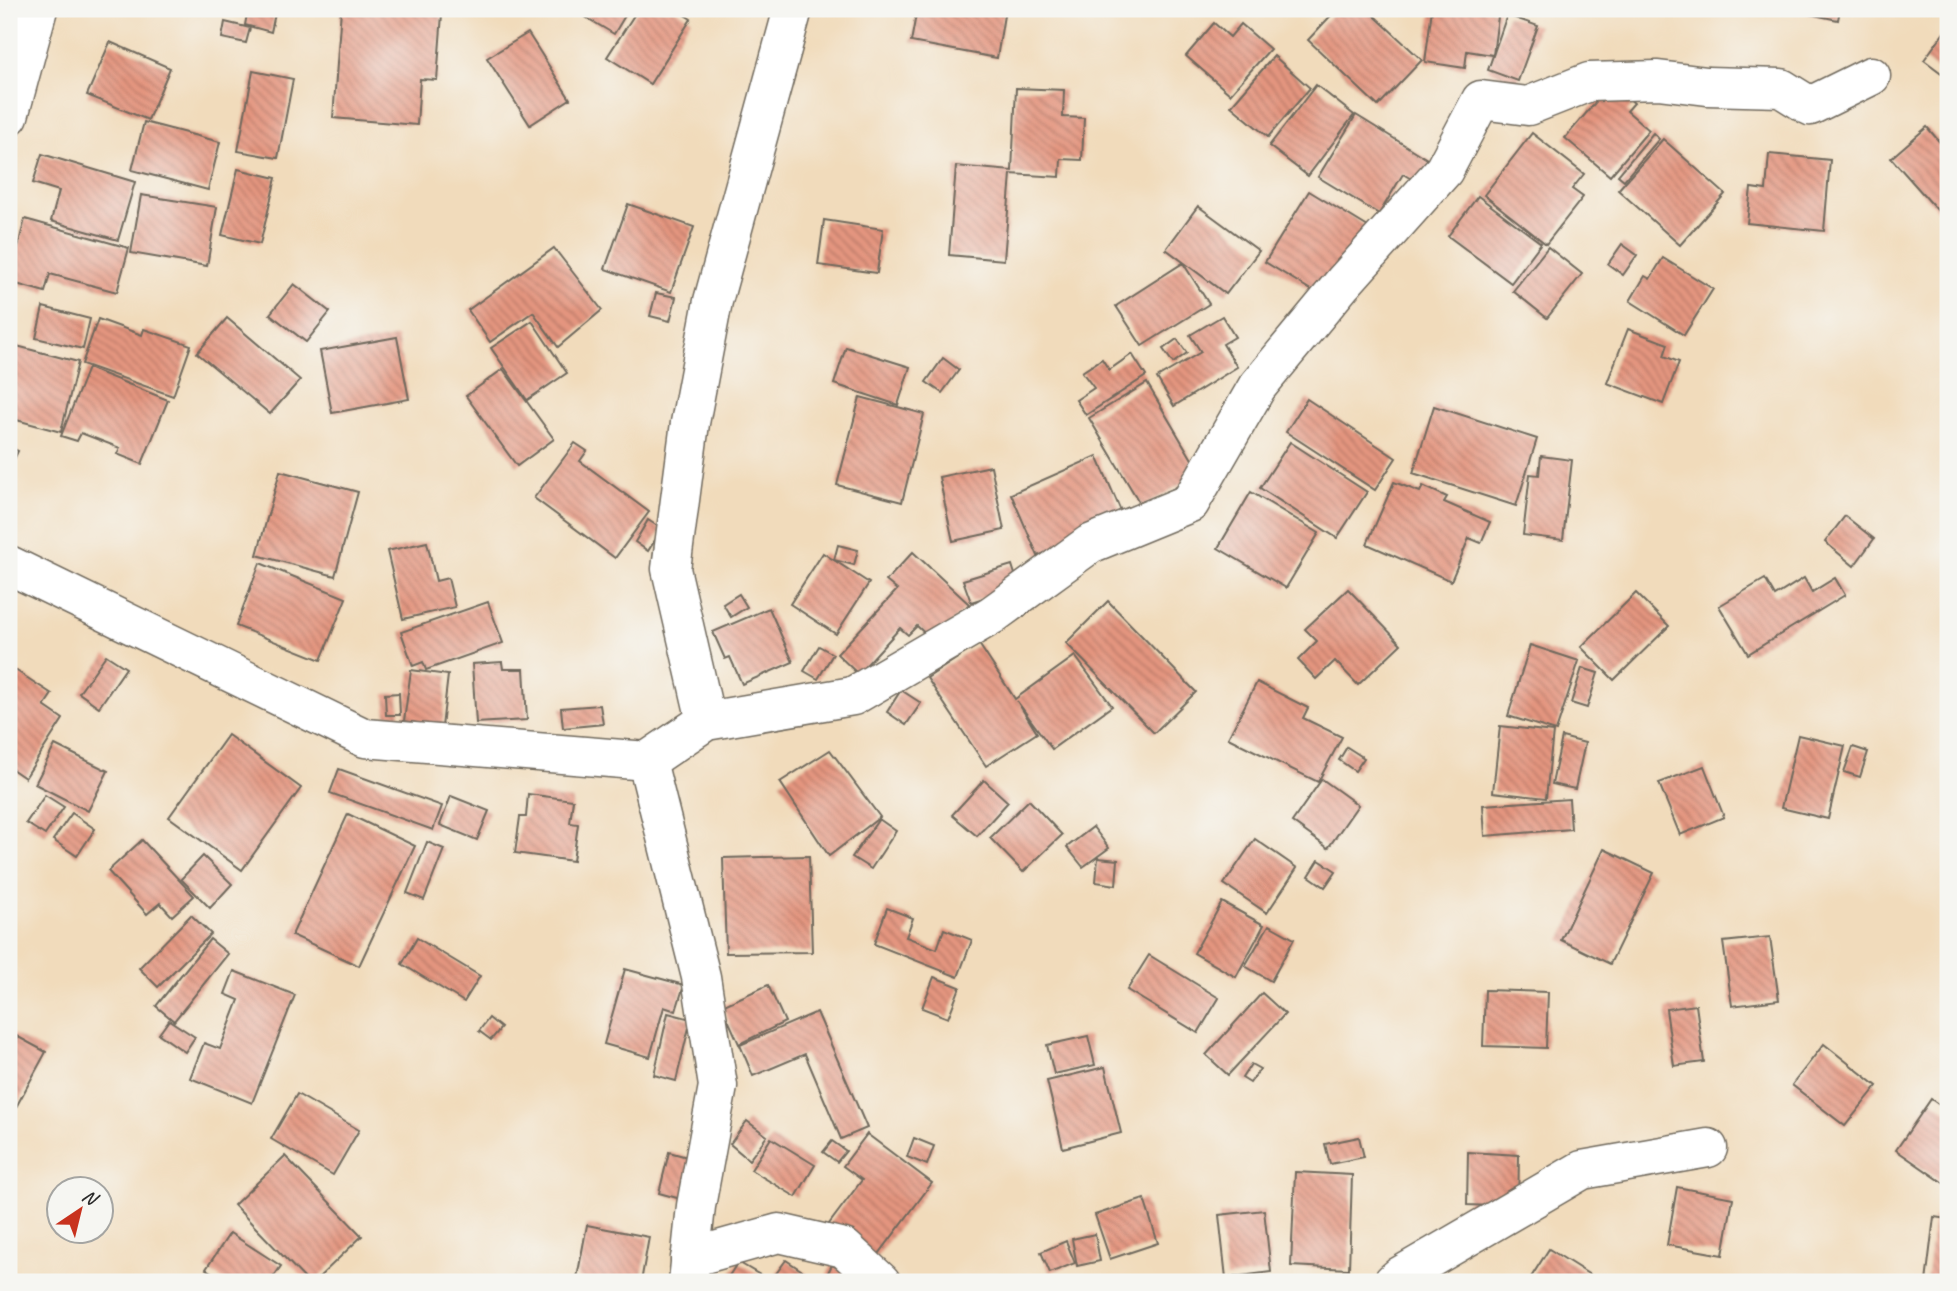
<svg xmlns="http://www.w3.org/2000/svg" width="1957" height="1291" font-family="Caveat,sans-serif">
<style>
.building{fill:url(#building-back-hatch)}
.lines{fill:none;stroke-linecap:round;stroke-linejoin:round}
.minor-casing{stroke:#70695d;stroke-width:41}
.minor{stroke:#fff;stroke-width:38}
</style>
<defs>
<pattern id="building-back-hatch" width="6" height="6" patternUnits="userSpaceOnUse" patternTransform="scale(1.75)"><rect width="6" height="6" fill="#e4957f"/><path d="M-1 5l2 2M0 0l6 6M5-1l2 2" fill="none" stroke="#b97a68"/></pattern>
</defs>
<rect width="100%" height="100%" fill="#f6f6f2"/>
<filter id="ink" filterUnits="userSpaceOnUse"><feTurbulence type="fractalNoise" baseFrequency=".0143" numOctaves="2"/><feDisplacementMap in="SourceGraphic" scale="14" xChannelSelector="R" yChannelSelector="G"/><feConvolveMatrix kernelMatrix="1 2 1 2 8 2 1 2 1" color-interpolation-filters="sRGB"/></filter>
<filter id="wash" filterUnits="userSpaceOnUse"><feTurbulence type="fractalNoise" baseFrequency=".00686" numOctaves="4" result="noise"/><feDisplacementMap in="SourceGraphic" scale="28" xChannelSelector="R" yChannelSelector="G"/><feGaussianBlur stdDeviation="1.57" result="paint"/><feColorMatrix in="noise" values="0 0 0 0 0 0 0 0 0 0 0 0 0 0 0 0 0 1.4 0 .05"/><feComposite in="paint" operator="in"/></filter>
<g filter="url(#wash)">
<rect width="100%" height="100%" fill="#f1dbbb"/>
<g id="blocks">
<g class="building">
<polygon points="248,9 276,9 271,32 245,25"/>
<polygon points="341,9 442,14 437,80 420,79 417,125 333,118"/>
<polygon points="572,9 629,9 614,34"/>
<polygon points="638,9 675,9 691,19 650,84 607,57"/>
<polygon points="917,9 1005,9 997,58 911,42"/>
<polygon points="1337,9 1367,9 1422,60 1378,106 1308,40"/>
<polygon points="1432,9 1499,9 1493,55 1467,51 1465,68 1425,62"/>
<polygon points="1786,9 1840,9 1838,20"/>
<polygon points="1507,15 1538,26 1518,81 1488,70"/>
<polygon points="225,22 250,28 246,43 222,38"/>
<polygon points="1214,23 1230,37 1241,24 1270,49 1230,94 1186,56"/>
<polygon points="1948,27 1948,78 1924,60"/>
<polygon points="528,33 570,99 530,125 487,58"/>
<polygon points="110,42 170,68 148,120 87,95"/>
<polygon points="1274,56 1310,88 1268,137 1231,106"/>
<polygon points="253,71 293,79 278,158 238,151"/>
<polygon points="1611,84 1634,103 1627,111 1649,130 1610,176 1565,138"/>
<polygon points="1316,85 1354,115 1308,176 1269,146"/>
<polygon points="1016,88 1064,90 1063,117 1084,118 1082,160 1061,159 1060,177 1011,174 1004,260 949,255 956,166 1012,171"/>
<polygon points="1356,115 1432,162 1418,183 1403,174 1379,214 1318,177"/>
<polygon points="144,122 220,142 208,190 132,170"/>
<polygon points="1927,127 1948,152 1948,204 1939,212 1891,158"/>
<polygon points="1532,133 1584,174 1572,189 1583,197 1546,244 1484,195"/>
<polygon points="1653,133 1659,139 1624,180 1618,175"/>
<polygon points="1663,139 1725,194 1680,245 1618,190"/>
<polygon points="42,154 135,182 118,240 51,221 59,191 33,183"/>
<polygon points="1769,154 1830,160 1824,231 1747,223 1751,188 1766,190"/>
<polygon points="238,169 276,178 260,244 222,235"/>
<polygon points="1309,191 1368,227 1324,298 1265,262"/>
<polygon points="141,195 217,207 207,266 131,253"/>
<polygon points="1478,196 1541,243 1511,283 1448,236"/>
<polygon points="628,204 694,227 671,292 605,269"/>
<polygon points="1198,206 1259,251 1226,294 1166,249"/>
<polygon points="25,219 129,248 117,292 50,274 45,292 9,282"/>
<polygon points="824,220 883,229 877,273 818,265"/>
<polygon points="1622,244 1637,255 1623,275 1608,264"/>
<polygon points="1548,247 1582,274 1547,318 1513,291"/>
<polygon points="554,248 602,310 558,347 533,312 490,342 468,310"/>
<polygon points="1663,258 1713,289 1684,335 1630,301 1645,276 1650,279"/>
<polygon points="1183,263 1209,304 1142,346 1116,306"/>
<polygon points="294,284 330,312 306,342 270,314"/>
<polygon points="656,293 676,297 670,321 650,316"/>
<polygon points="43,307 90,319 83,349 36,338"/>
<polygon points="1222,316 1235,337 1223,344 1237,367 1174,406 1157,378 1201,352 1190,335"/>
<polygon points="227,318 300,380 270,414 197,353"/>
<polygon points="98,319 142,335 144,329 191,345 173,396 82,364"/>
<polygon points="532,321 567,373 527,400 491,348"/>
<polygon points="1628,329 1668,344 1664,356 1679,362 1663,404 1607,383"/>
<polygon points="397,337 409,399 332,413 320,351"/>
<polygon points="1177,339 1187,353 1173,363 1163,349"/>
<polygon points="9,344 78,362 61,432 9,418"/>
<polygon points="846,347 910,367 898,405 834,384"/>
<polygon points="1132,354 1146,376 1086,415 1076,400 1094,388 1082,372 1102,359 1109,370"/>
<polygon points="943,358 959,370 942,393 926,382"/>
<polygon points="88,368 168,400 142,464 117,454 120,448 81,433 77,441 61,436"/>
<polygon points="503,369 554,439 517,466 466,396"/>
<polygon points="1147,383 1200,473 1142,507 1089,418"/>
<polygon points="860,397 924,414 902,502 837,485"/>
<polygon points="1307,399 1396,458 1375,490 1286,432"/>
<polygon points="1434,406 1537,439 1516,506 1413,473"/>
<polygon points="1290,442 1367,492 1337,538 1260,488"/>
<polygon points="575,443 587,451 580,461 649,512 615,558 534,498"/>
<polygon points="9,447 18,451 9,470"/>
<polygon points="1097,456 1124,518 1038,556 1011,494"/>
<polygon points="1541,456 1572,460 1563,540 1523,535 1530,474 1539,475"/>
<polygon points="991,466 1004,530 953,541 939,477"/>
<polygon points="280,471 358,492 335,576 257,555"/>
<polygon points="1394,482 1420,492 1423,486 1447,497 1444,502 1490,522 1481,543 1469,538 1451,581 1367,544"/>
<polygon points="1251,492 1319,533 1286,588 1218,548"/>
<polygon points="1845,516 1874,539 1854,566 1825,542"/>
<polygon points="648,520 662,529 648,551 635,542"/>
<polygon points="427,542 436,581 448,578 455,607 403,619 387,551"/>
<polygon points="838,545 858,550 854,565 834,560"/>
<polygon points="913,552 969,604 934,642 917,626 908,635 900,628 858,674 837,654 897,590 886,581"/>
<polygon points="823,553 869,583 836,634 790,604"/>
<polygon points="260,563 346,598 321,660 236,626"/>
<polygon points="1012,565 1019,587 971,602 963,580"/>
<polygon points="1804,578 1812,592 1835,578 1845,595 1748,654 1719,606 1765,579 1775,596"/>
<polygon points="1348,589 1401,644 1358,685 1335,661 1316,679 1298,660 1317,641 1305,629"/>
<polygon points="1636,593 1669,626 1614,680 1581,647"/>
<polygon points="739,594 747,607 731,617 723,604"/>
<polygon points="1108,601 1196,692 1154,733 1066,643"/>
<polygon points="488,602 503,643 426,670 423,662 413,666 401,632"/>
<polygon points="769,608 793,662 742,684 730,657 725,659 713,632"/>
<polygon points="979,644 1015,699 1075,656 1112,706 1052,749 1017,701 1037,733 986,766 927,678"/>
<polygon points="1530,645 1579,661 1556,731 1508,716"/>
<polygon points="819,646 833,654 818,679 804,671"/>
<polygon points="106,655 126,668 99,707 79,693"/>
<polygon points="502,662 503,669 524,669 527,720 476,723 472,664"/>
<polygon points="9,666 52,694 44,706 63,719 25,778 9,767"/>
<polygon points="1582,668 1598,673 1587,708 1571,703"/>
<polygon points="411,670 448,675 442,727 404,721"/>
<polygon points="1257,682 1308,708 1303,718 1342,737 1318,782 1228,738"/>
<polygon points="901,690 921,703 906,725 887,712"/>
<polygon points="399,693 400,715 386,715 385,694"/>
<polygon points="600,705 603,724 563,728 561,708"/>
<polygon points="1500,726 1553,732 1546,798 1493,792"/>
<polygon points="228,735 301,788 242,870 169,817"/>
<polygon points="1798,735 1845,746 1828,819 1781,808"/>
<polygon points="1562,737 1585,743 1575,789 1552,784"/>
<polygon points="55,745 108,771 88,811 35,784"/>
<polygon points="1347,747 1364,758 1355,771 1339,760"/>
<polygon points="1853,747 1868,752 1860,777 1844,772"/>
<polygon points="830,750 880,817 829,856 780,782"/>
<polygon points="1704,766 1724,817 1680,835 1659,783"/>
<polygon points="339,769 442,806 433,830 330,793"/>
<polygon points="1322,779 1358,805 1328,848 1292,822"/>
<polygon points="984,780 1008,802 977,836 952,815"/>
<polygon points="528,794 573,800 570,823 578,824 573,861 515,853 520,817 526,817"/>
<polygon points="45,795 64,807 45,835 26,823"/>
<polygon points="451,796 489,811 477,840 440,825"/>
<polygon points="1569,799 1571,829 1485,836 1483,805"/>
<polygon points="1029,800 1062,835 1023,872 990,838"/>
<polygon points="72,813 95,829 77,856 53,840"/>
<polygon points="348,814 415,846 359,966 292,935"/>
<polygon points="879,819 896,831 871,869 852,857"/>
<polygon points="1093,827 1109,848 1083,867 1067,847"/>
<polygon points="1255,839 1297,868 1267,913 1224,884"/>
<polygon points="142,840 194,896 172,916 160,903 147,914 108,871"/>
<polygon points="427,842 444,849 424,900 407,893"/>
<polygon points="1604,849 1654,873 1610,964 1561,940"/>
<polygon points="203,856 232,884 210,908 181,879"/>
<polygon points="809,856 812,952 726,953 723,858"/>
<polygon points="1098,858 1118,860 1116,885 1096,882"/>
<polygon points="1319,860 1336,871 1325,887 1309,876"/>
<polygon points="1222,902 1264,925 1236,977 1194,953"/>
<polygon points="887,908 913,918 906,937 937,949 944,929 972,940 958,977 874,944"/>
<polygon points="191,915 211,934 158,987 139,968"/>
<polygon points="1269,925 1294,939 1271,981 1245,966"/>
<polygon points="1770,937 1779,1000 1732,1006 1723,942"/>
<polygon points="417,938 480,976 464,1002 402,964"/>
<polygon points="210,939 228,954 174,1021 156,1006"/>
<polygon points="1149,955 1219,998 1198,1033 1127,990"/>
<polygon points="625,969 684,985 676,1011 664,1007 650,1057 604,1044"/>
<polygon points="234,971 295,995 252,1103 190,1078 204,1043 220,1049 239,1000 225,994"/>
<polygon points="934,977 960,987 948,1018 922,1008"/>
<polygon points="768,985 785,1022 739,1044 722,1006"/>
<polygon points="1485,990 1548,992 1546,1048 1483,1046"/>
<polygon points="1262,993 1285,1014 1228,1075 1206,1055"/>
<polygon points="1696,1005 1704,1062 1674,1066 1666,1009"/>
<polygon points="817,1012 867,1128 841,1139 805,1054 753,1076 740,1045"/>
<polygon points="668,1013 691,1019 676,1081 654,1075"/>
<polygon points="489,1018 501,1028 491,1040 479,1031"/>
<polygon points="169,1020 195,1037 185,1052 159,1034"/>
<polygon points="9,1032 46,1052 9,1120"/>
<polygon points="1088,1036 1095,1065 1054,1074 1047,1045"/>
<polygon points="1824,1044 1877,1086 1845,1126 1792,1085"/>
<polygon points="1251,1064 1260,1069 1250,1083 1242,1078"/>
<polygon points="1105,1067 1121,1133 1063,1148 1047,1081"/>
<polygon points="297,1094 359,1130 333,1175 271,1139"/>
<polygon points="1931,1099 1948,1111 1948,1186 1896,1150"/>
<polygon points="747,1121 767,1136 749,1160 730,1144"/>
<polygon points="867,1134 932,1183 873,1262 826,1228 862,1180 843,1166"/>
<polygon points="1359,1137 1364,1157 1330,1164 1325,1144"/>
<polygon points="771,1138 815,1165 796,1197 751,1170"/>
<polygon points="914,1138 934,1146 927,1165 907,1157"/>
<polygon points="832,1141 846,1151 837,1162 823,1152"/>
<polygon points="669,1152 698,1160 688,1201 659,1193"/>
<polygon points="1468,1152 1519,1155 1518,1207 1467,1205"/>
<polygon points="285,1156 362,1236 314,1282 308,1282 234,1205"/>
<polygon points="1295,1172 1352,1175 1349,1269 1291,1266"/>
<polygon points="1677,1187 1733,1198 1723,1255 1667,1245"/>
<polygon points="1144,1199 1158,1243 1110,1259 1095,1215"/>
<polygon points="1264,1210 1271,1272 1226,1278 1219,1215"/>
<polygon points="1934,1217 1948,1219 1948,1282 1926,1282"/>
<polygon points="587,1225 649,1237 641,1282 601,1282 577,1278"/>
<polygon points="230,1233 281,1266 270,1282 227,1282 206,1269"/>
<polygon points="1095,1234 1100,1261 1077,1266 1072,1239"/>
<polygon points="1066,1241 1075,1263 1050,1273 1041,1252"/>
<polygon points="1549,1249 1590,1275 1585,1282 1528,1282"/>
<polygon points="786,1260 819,1282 770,1282"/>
<polygon points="738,1262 765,1278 763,1282 725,1282"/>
<polygon points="832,1265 861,1282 823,1282"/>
</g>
</g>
</g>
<g filter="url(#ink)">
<use href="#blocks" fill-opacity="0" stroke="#70695d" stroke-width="2"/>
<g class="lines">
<g class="minor-casing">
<g id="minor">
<polyline points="9,116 38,9"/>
<polyline points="9,565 365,738 647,761 706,721 853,696 992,615 1090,544 1190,503 1257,387 1343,283 1444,170 1481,100 1528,106 1589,82 1658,80 1707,86 1781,88 1810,106 1871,76"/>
<polyline points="706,721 671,569 690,423 713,301 793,9"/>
<polyline points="647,761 701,977 718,1086 696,1206 688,1282"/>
<polyline points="690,1258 779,1233 844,1248 881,1282"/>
<polyline points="1393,1282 1400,1276 1582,1170 1708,1148"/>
</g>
</g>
<use href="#minor" class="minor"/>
</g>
</g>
<rect width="1957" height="1291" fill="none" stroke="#f6f6f2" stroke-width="35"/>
<g transform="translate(80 1210) rotate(35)"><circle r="33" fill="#f6f6f2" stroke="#a5a5a2" stroke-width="2"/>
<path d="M0-5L12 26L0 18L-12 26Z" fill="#c8321e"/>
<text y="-10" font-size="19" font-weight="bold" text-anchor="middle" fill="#2b2b2b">N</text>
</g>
</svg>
